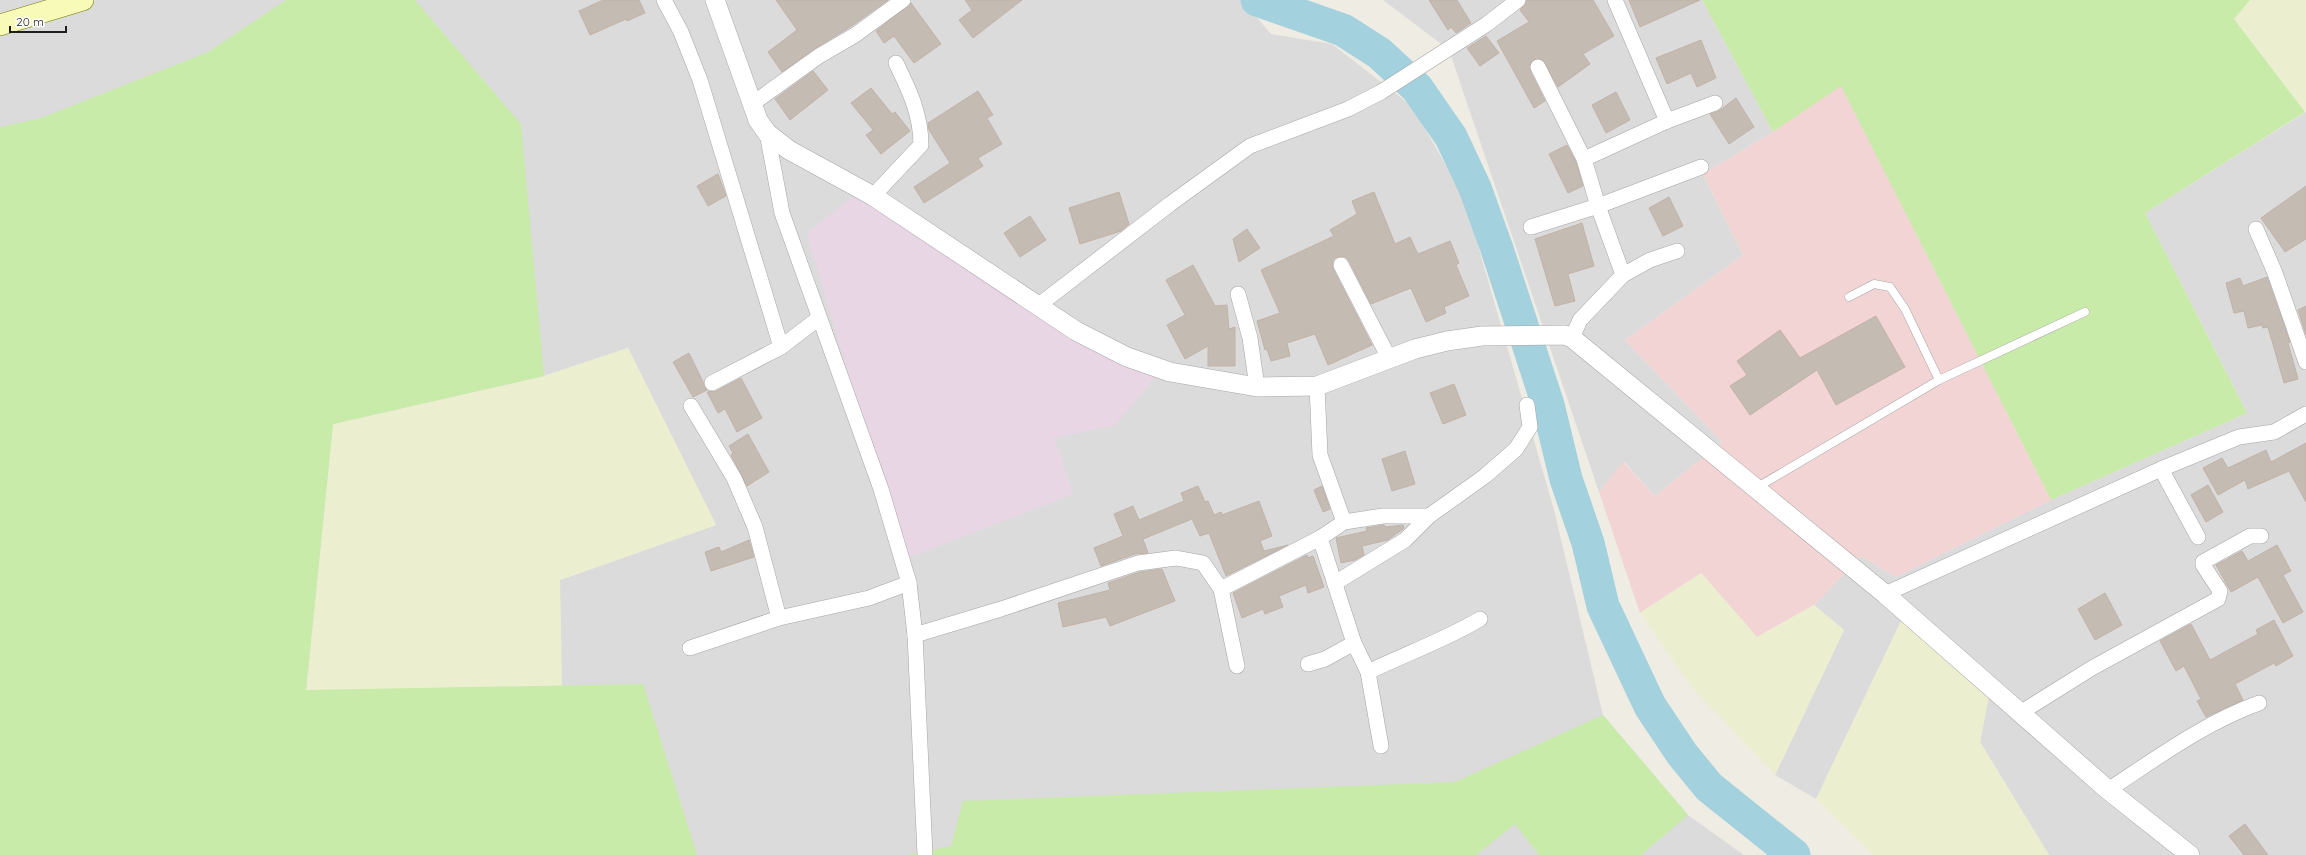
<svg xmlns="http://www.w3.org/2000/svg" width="2306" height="855" font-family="Quicksand,sans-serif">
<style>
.residential{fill:#dcdbdb;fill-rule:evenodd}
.commercial{fill:#f1d4d3}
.industrial{fill:#e9d6e5}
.farmland{fill:#ecefcf}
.grass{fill:#c9eba9}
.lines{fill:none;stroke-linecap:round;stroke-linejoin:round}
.river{stroke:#a3d1de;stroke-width:33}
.building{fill:#c4bbb3;stroke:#c2b2a6}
.service-casing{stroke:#a5a5a5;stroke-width:9}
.minor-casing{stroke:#a5a5a5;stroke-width:16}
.tertiary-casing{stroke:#a5a5a5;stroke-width:20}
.secondary-casing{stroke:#6c7802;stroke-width:22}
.service{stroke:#fff;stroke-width:8}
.minor{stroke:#fff;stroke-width:15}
.tertiary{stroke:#fff;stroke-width:19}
.secondary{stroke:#f8fbb7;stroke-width:21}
</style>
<rect width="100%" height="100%" fill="#efece4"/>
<g class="residential">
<path d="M0 0H1242L1271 34 1332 44 1412 106 1464 197 1554 510 1603 715 1688 815 1744 855H0ZM628 348 716 525 560 580 544 376Z"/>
<polygon points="1383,0 1702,0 1773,132 1703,174 1743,255 1625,340 1722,442 1655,496 1624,462 1599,492 1449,50"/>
<polygon points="2306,112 2306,855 2049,855 1980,742 1989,696 1904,615 1816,799 1775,775 1844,630 1814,605 1861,556 1896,577 2051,500 2247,413 2145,213"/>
</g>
<polygon class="commercial" points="1841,85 2051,500 1896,577 1861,556 1814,605 1757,637 1701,573 1640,613 1599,492 1623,462 1655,496 1722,442 1625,340 1743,255 1703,174 1773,132"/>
<polygon class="industrial" points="866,187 929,221 1015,296 1156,376 1115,425 1054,438 1073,494 910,557 854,393 807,233"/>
<g class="farmland">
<polygon points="2250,0 2306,0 2306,112 2234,19"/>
<polygon points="628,348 716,525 560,580 562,686 306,691 333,424 544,376"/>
<polygon points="1701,573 1757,637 1814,605 1844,630 1775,775 1693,689 1640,613"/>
<polygon points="1904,615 1989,696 1980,742 2049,855 1873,855 1816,799"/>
</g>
<g class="grass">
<polygon points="286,0 415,0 521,124 544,376 333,424 306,690 643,684 697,855 0,855 0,127 41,118 208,52"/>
<polygon points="1702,0 2250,0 2234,19 2305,112 2145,213 2247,413 2051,500 1841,86 1773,132"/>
<polygon points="1603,715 1688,815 1641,855 1539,855 1515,824 1476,855 908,855 951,846 963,801 1455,782"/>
</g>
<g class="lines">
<polyline class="river" points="1257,0 1343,30 1379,53 1417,88 1451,137 1475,188 1497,249 1548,405 1566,479 1588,543 1603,606 1650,706 1682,754 1709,787 1794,855"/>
</g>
<g class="building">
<polygon points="603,0 639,0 645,13 627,21 626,19 590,35 579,11"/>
<polygon points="776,0 888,0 850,27 814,49 782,72 768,52 797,30"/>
<polygon points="965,0 1022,0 973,38 959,20 972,10"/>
<polygon points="1429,0 1457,0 1471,23 1456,33 1451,27 1448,30"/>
<polygon points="1527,0 1593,0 1614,36 1583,54 1590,64 1558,87 1543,60 1538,58 1531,62 1530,71 1545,101 1534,108 1497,41 1529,22 1520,10"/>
<polygon points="1629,0 1700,0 1640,27"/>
<polygon points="911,3 941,44 914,63 894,36 884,43 876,31"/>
<polygon points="1486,36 1499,53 1480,66 1467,48"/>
<polygon points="1701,40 1716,78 1697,87 1691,73 1667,84 1656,58"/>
<polygon points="813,71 828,90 790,120 775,99"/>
<polygon points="871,88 892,114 895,112 910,131 881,154 866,135 873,130 851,103"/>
<polygon points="978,91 993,115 987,118 1002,144 978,158 983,166 924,203 914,187 950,163 929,130 928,123"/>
<polygon points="1616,92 1630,120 1606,133 1592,105"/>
<polygon points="1736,98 1754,127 1729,144 1710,114 1719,111"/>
<polygon points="1567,145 1576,162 1583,186 1568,193 1549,154"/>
<polygon points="718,174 726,196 708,206 697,186"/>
<polygon points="2306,186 2306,239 2285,252 2261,218"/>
<polygon points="1119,192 1129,224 1121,231 1080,244 1069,208"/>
<polygon points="1374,192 1395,244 1410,237 1418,254 1450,241 1459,263 1456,265 1469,296 1444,307 1446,313 1426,322 1411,288 1371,304 1349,261 1346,257 1337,257 1333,260 1333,269 1372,345 1328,365 1315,334 1287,343 1290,356 1271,361 1267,349 1265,350 1257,321 1280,313 1261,270 1334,236 1330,230 1357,214 1352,201"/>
<polygon points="1669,197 1683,226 1663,236 1649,208"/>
<polygon points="1030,216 1046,240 1020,257 1004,233"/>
<polygon points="1582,223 1594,266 1568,274 1575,301 1555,306 1535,239"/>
<polygon points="1247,229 1260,248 1239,262 1233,239"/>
<polygon points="1193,265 1215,306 1227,305 1229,329 1235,327 1235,366 1208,366 1208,346 1185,359 1167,325 1185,315 1166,280"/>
<polygon points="2267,277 2290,342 2288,343 2298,379 2284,383 2268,327 2263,328 2262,325 2248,328 2244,311 2234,313 2226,283 2240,278 2243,286"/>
<polygon points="2306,306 2306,335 2298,310"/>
<polygon points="1876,316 1905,367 1836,405 1817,370 1750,415 1730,386 1747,375 1737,361 1780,330 1800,358"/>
<polygon points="689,353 707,390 693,397 673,362"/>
<polygon points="741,378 762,418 737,432 725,409 718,413 707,392 716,391"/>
<polygon points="1454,384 1466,415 1443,424 1430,393"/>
<polygon points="748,434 769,472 747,486 731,455 733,453 729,446"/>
<polygon points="2306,443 2306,502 2289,471 2248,489 2245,480 2218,495 2203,468 2222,458 2228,468 2266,450 2271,462"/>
<polygon points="1405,451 1415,484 1392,491 1382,459"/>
<polygon points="2208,485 2223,512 2206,522 2191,495"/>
<polygon points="1198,486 1205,502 1208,501 1214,515 1221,512 1222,515 1259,501 1272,536 1260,541 1264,551 1288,545 1226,576 1209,533 1200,536 1192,519 1143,539 1148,553 1135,554 1101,566 1094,548 1123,536 1114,514 1133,506 1139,520 1184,501 1181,493"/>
<polygon points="1322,486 1330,509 1323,512 1314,490"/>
<polygon points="1384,525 1386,527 1403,525 1404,528 1388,540 1362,546 1364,555 1355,560 1341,563 1336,538 1367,531 1366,528"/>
<polygon points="749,540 754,557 711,571 705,552 719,547 721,552"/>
<polygon points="2277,545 2291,571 2283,575 2303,612 2283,623 2258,577 2231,592 2216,565 2242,551 2248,561"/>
<polygon points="1307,555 1308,558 1313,556 1324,587 1308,593 1306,585 1279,596 1283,607 1265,614 1263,609 1242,618 1233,593"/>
<polygon points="1162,569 1175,601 1110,626 1106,617 1063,627 1058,603 1110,590 1108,583 1140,572"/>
<polygon points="2105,593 2122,625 2095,640 2078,609"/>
<polygon points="2274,620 2293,656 2276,666 2274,663 2235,684 2243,700 2206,717 2197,701 2201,699 2184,666 2176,671 2160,641 2191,624 2210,660 2258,634 2256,630"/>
<polygon points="2245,824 2268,855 2244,855 2229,836"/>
</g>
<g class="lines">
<g class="service-casing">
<g id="service">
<polyline points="1849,297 1874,284 1890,287 1905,309 1939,380"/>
<polyline points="1756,488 1939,380 2085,312"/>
</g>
</g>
<g class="minor-casing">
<g id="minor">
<polyline points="664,0 681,32 700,80 781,347"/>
<polyline points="1615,0 1667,121"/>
<polyline points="1538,67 1584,159 1598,206 1623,275"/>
<polyline points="752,104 819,56 855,35 903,0"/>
<polyline points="767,133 782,213 881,489 909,583 915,635 925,855"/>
<polyline points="1584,159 1667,121 1715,103"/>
<path d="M873 196 921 145C921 114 909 90 896 63"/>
<polyline points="1531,227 1598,206 1701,167"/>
<polyline points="2256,229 2275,273 2306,362"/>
<polyline points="1341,265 1389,358"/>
<polyline points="1238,294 1250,338 1257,387"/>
<polyline points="1039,305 1170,204 1250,146 1348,109 1381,92 1487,24 1518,0"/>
<polyline points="1572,338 1580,320 1623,275 1650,260 1677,251"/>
<polyline points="712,383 781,347 819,318"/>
<polyline points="1317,386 1320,455 1344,522"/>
<polyline points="691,406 734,478 755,527 779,618"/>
<polyline points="2161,469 2198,537"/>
<polyline points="1320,538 1354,643 1368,672 1381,746"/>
<polyline points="1335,583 1405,540 1429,516"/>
<polyline points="1221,589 1320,538 1344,522 1383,516 1429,516 1485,476 1516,449 1530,427 1527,405"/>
<polyline points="1885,594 2161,469 2239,437 2274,432 2306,414"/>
<polyline points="915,635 1001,609 1138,563 1176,558 1203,563 1221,589 1237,666"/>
<polyline points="690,648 779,618 869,598 909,583"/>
<polyline points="1308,664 1325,659 1354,643"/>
<path d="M1368 672C1405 654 1445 640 1480 619"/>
<polyline points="2020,713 2092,668 2218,599 2220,591 2203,565 2203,562 2250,536 2261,536"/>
<path d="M2108 790C2157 758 2204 723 2259 703"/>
</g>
</g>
<g class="tertiary-casing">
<polyline id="tertiary" points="715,0 758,120 767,133 789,150 873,196 1076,331 1127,357 1170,372 1257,387 1317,386 1415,349 1447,341 1482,336 1565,335 1572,338 1885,594 2108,790 2190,855"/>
</g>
<g class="secondary-casing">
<polyline id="secondary" points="0,25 83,0"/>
</g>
<use href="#service" class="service"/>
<use href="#minor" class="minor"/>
<use href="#tertiary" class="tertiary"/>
<use href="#secondary" class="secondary"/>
</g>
<path d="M10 26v6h56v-6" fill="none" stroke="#1e1e1e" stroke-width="2"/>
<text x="16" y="26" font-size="12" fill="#1e1e1e" stroke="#ffffff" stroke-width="3" paint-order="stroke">20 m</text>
</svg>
